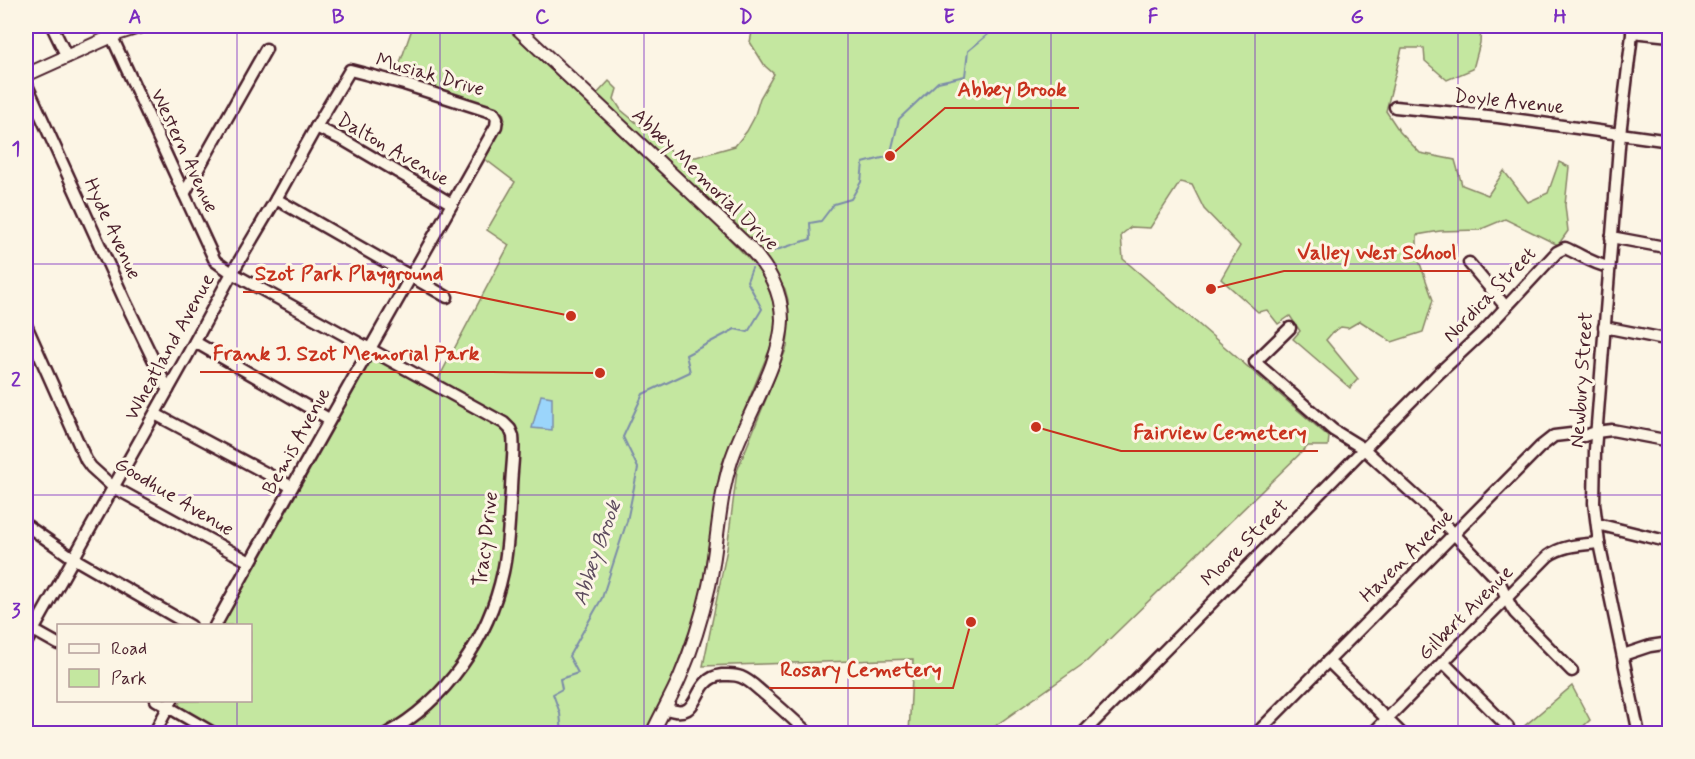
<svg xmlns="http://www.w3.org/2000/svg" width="1695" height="759" font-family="Mynerve,sans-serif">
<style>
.green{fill:#c4e7a0;stroke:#878366;stroke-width:1.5}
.water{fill:#9bd5fb;stroke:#7b8ca8;stroke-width:1.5}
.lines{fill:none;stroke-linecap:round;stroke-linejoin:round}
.stream{stroke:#7b8ca8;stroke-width:2}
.minor-casing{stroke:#4a1f2b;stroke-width:15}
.major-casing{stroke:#4a1f2b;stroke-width:16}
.minor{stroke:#fcf5e5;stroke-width:10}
.major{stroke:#fcf5e5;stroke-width:12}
.grid{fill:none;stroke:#7b2cbf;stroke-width:1.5;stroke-opacity:0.55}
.labels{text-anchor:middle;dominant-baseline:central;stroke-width:6;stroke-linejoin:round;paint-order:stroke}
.street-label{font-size:20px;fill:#4a1f2b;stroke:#fcf5e5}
.water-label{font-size:21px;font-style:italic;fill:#5e4c5f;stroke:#fcf5e5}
.leader{fill:none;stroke:#c8321e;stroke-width:2}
.callout-dot{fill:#c8321e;stroke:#fcf5e5;stroke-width:2}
.callout-label{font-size:21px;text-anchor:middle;font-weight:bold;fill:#c8321e;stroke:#fcf5e5;stroke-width:6;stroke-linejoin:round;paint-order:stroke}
.neatline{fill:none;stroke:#7b2cbf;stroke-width:2}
.grid-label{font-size:20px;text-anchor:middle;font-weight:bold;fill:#7b2cbf}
</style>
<rect width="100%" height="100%" fill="#fcf5e5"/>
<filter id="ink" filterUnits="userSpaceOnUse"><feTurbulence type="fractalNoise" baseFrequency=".0167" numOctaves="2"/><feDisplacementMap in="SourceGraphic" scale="12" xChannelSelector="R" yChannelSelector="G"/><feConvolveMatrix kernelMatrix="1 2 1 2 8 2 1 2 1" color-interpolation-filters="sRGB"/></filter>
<g filter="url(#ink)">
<g class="green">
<polygon points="413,26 505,26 677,189 677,186 758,268 765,281 773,301 775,314 774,339 721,466 701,594 690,631 670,683 645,733 201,734 172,717 181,701 250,700 250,626 223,625 374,355 434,387 509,245 487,230 515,182 485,159 505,120 503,112 395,77"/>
<polygon points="752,26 1481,26 1480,43 1473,69 1447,80 1425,61 1424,48 1402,48 1386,111 1400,132 1420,153 1455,160 1462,185 1488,195 1504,171 1528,202 1548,193 1559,162 1569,167 1565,205 1568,231 1558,245 1505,219 1479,230 1440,231 1417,235 1417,255 1433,300 1423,332 1392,342 1360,321 1348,328 1341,327 1332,333 1326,340 1358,379 1350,388 1293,339 1300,331 1290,316 1278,324 1267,310 1258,312 1221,279 1240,246 1204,209 1192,185 1180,182 1150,228 1131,227 1121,235 1123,259 1329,437 1328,446 1308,446 1086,662 985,733 909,733 913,659 703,666 727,549 737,471 787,347 789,322 788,300 785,289 761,250 734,222 596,95 609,81 617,89 614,99 621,110 678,157 696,157 735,146 747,131 754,118 760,98 774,74 765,66 750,42 753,27"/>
<polygon points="1572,686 1590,720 1576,733 1516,733"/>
</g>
<polygon class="water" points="541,395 552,397 552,430 532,428"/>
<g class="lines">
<g class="stream">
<polyline points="773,251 811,239 810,223 821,221 834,204 851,199 861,182 863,163 890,156 899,119 938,82 965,76 968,51 998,26"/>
<polyline points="562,734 560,713 553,694 562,689 560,679 578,673 569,656 602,598 627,521 638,468 623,437 643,394 690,372 686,355 735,329 748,332 762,309 747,281 752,268"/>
</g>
<g class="minor-casing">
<g id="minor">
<polyline points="52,26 67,57"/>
<polyline points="1633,26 1620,134 1595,450 1594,503 1599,543 1639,734"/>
<polyline points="1632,32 1670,36"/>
<path d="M112 37 215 261 232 273 504 423 510 429 513 436C515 453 511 472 511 490 509 517 509 545 503 572 489 638 446 701 386 734"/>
<polyline points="26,83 125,301 168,390"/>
<polyline points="1395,107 1498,117 1670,141"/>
<polyline points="316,127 345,141 452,204"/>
<polyline points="184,194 266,49"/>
<polyline points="276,199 447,297"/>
<polyline points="1611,237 1670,248"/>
<polyline points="1469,263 1506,307"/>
<polyline points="26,325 86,460 91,467 113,487 250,562"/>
<polyline points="1604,327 1670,340"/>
<path d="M1290 328 1255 362 1333 430 1364 449 1433 512 1498 580C1505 591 1507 603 1515 613L1572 671"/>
<polyline points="195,342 329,419"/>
<polyline points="155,414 292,487"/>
<polyline points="1597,524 1670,542"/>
<polyline points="26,525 73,558 191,626"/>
<polyline points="33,630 58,644"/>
<path d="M26 643 187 356 232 273 276 199 316 127 350 70 404 84 494 113 497 118 496 126C402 293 307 458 215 626"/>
<polyline points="1623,655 1650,646 1670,643"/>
<polyline points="1328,661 1402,734"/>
<polyline points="1443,662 1508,727"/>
<polyline points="156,700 215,734"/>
<path d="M665 708C704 724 689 679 722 675 728 675 735 674 741 677 749 680 756 687 763 693 779 706 794 720 809 734"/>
<polyline points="154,734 172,700"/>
<path d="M1082 734 1439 373 1483 332 1557 252 1565 248C1580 254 1592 264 1609 267"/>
<polyline points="1256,734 1540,447 1554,436 1571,434 1584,436 1596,432 1612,430 1670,441"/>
<path d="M1372 734 1548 556C1563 545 1581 545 1599 543"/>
</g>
</g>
<g class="major-casing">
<g id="major">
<path d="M515 26 749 247C768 268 782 291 782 320 781 365 745 417 731 461 718 501 718 544 709 586 702 617 693 647 680 677 672 696 661 714 652 734"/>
<polyline points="26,75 117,34 142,26"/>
</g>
</g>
<use href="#minor" class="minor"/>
<use href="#major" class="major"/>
</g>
</g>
<path class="grid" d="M237 26V626M440 26V734M644 26V734M848 26V734M1051 26V734M1255 26V734M1458 26V734M26 264H1670M26 495H1670M237 700V734"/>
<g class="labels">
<g class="street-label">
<text transform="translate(430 75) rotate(16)">Musiak Drive</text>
<text transform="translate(1509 102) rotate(6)">Doyle Avenue</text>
<text transform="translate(393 150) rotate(30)">Dalton Avenue</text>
<text transform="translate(184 151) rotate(65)">Western Avenue</text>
<text transform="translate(705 180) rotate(44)">Abbey Memorial Drive</text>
<text transform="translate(112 229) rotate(65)">Hyde Avenue</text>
<text transform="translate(1490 295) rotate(-46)">Nordica Street</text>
<text transform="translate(170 347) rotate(-61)">Wheatland Avenue</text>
<text transform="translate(1582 380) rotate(-86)">Newbury Street</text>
<text transform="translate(297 441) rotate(-61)">Bemis Avenue</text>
<text transform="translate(174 497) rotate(31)">Goodhue Avenue</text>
<text transform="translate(486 539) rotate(-83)">Tracy Drive</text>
<text transform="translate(1245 543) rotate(-45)">Moore Street</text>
<text transform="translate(1407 556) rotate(-45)">Haven Avenue</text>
<text transform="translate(1466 613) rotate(-45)">Gilbert Avenue</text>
</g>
<g class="water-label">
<text transform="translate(597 553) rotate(-71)">Abbey Brook</text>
</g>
</g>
<path class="leader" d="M890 156L945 108H1079M1211 289L1284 271H1470M571 316L455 292H243M600 373L492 372H200M1036 427L1121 451H1318M971 622L953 688H769"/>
<g class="callout-dot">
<circle cx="890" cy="156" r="6"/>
<circle cx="1211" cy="289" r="6"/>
<circle cx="571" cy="316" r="6"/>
<circle cx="600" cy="373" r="6"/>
<circle cx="1036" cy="427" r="6"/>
<circle cx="971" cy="622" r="6"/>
</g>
<g class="callout-label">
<text x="1012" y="96">Abbey Brook</text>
<text x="1377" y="259">Valley West School</text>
<text x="349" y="280">Szot Park Playground</text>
<text x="346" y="360">Frank J. Szot Memorial Park</text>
<text x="1220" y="439">Fairview Cemetery</text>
<text x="861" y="676">Rosary Cemetery</text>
</g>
<rect width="1695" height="759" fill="none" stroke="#fcf5e5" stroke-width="66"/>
<rect x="57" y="624" width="195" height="78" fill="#fcf5e5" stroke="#b59f9b" stroke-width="1.5"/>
<rect x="69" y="644" width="30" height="9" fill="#fcf5e5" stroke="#b59f9b" stroke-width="1.5"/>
<text x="111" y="654" font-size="18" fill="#4a1f2b">Road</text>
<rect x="69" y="669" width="30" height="18" fill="#c4e7a0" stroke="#b59f9b" stroke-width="1.5"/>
<text x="111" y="684" font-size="18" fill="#4a1f2b">Park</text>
<rect x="33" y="33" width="1629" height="693" class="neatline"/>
<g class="grid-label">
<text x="135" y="23">A</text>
<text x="338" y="23">B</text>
<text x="542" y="23">C</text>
<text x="746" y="23">D</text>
<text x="949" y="23">E</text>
<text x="1153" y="23">F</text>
<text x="1357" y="23">G</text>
<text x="1560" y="23">H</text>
<text x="16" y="155">1</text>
<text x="16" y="386">2</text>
<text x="16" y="617">3</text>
</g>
</svg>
